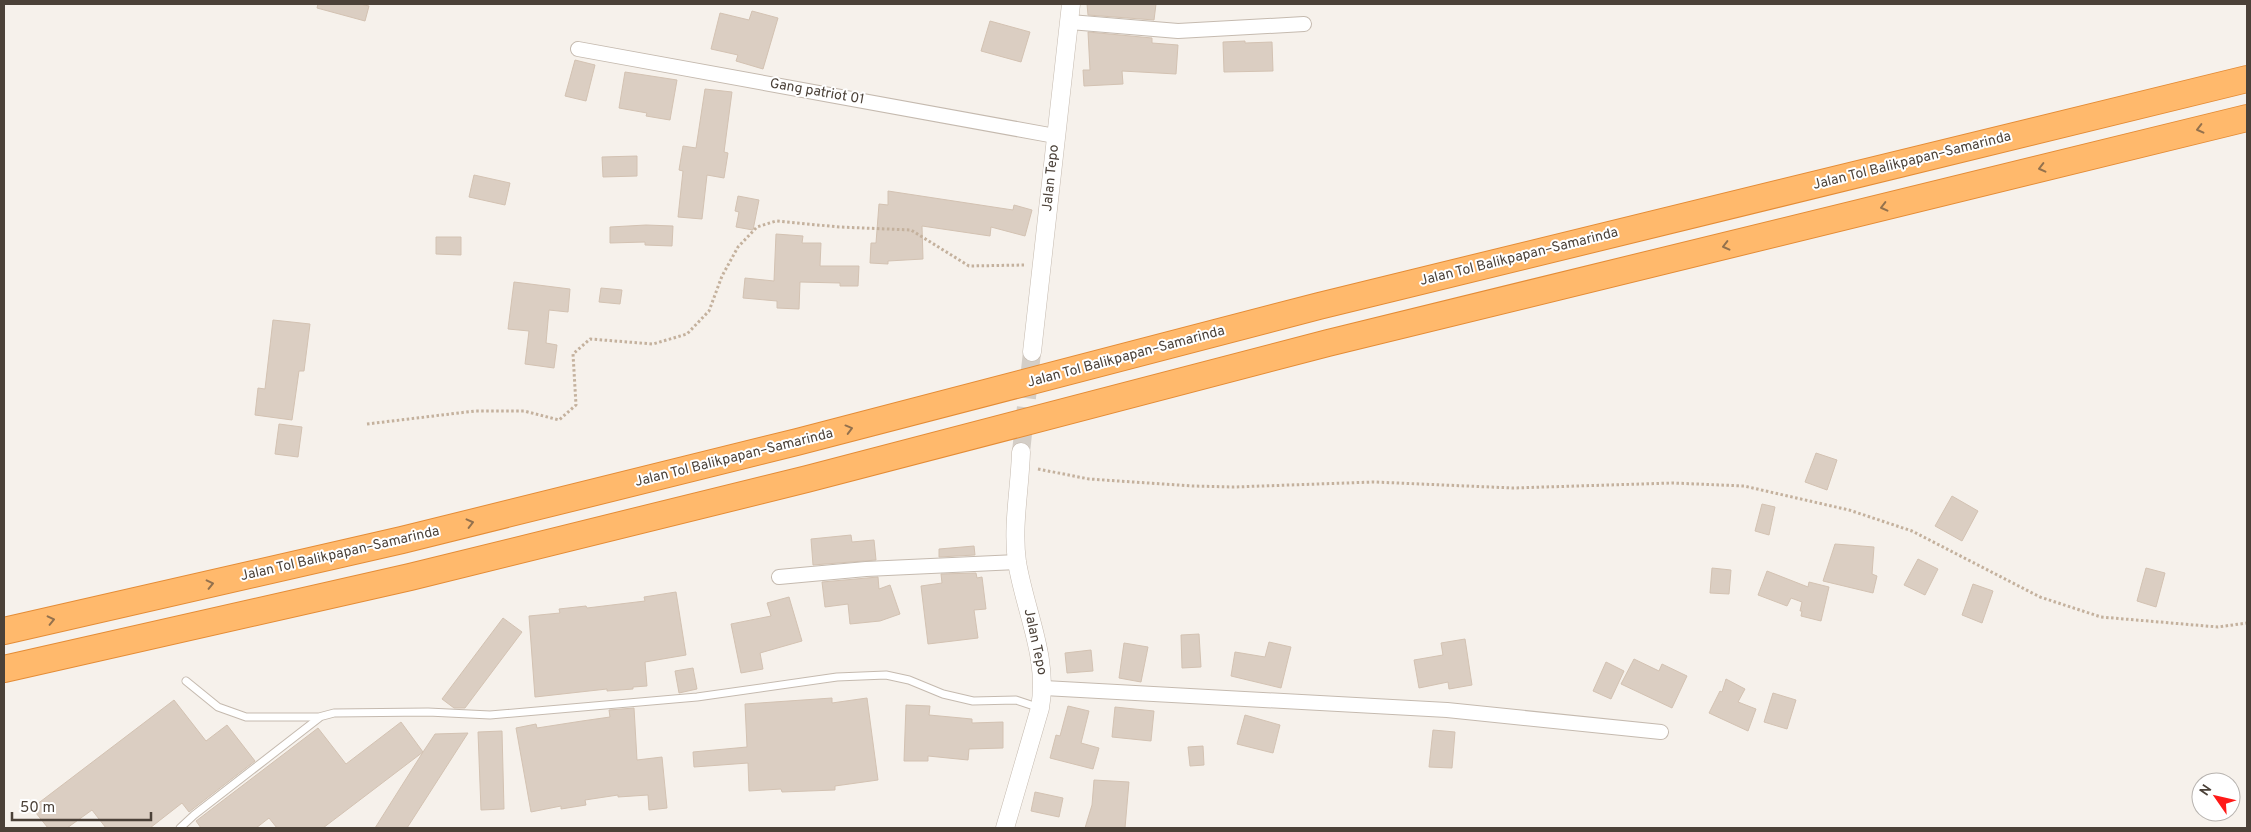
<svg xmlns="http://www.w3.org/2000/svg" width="2251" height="832" font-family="Overpass,sans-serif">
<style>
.building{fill:#dbcec2;stroke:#d3c2b2}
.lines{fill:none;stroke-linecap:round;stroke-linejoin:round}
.tertiary-tunnel{stroke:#d4cec7;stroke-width:18;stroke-dasharray:18 9;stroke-linecap:butt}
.service-casing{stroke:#c5baaf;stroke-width:9}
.minor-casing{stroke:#c5baaf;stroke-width:16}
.tertiary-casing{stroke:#c5baaf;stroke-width:19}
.motorway-casing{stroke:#e48c36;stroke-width:28}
.path{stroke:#c4b19d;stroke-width:3;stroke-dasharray:2.5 2.5;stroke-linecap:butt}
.service{stroke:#fff;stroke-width:7}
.minor{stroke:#fff;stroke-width:14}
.tertiary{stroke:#fff;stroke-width:18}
.motorway{stroke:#ffb96c;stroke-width:26}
.oneway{stroke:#93714d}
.labels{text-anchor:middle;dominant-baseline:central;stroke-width:4;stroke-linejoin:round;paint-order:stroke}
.street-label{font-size:14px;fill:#4b4138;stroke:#fff}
</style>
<rect width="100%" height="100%" fill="#f6f1eb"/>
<g class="building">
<polygon points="318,4 360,4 369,6 365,21 317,8"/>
<polygon points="1087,4 1156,4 1154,20 1088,15"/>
<polygon points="752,11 778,18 763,69 736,61 738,55 711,49 720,13 749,20"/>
<polygon points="990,21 1030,32 1021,62 981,51"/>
<polygon points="1088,32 1152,38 1152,43 1178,45 1176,74 1122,71 1123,84 1084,86 1083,70 1090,70"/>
<polygon points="1245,41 1245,43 1272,42 1273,71 1224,72 1223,42"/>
<polygon points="575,60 595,65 586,101 565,96"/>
<polygon points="625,72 677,80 670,120 646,116 647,113 619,108"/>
<polygon points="705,89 732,92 724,152 728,153 724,178 707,175 702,219 678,217 683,171 679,170 683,146 696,148"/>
<polygon points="637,156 637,176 603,177 602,157"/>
<polygon points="474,175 510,183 505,205 469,197"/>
<polygon points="888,191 1013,210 1014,205 1032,210 1025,236 991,227 990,236 922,226 923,259 888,261 888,264 870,263 871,243 876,243 879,204 888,205"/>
<polygon points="738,196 759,200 753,230 736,227 739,212 735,211"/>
<polygon points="646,225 673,226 672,246 645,245 645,242 610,243 610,227"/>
<polygon points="776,234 803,236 802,243 821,243 820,266 859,266 858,286 840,286 840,283 800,282 799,309 777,308 777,301 743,298 745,278 774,281"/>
<polygon points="436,237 461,237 461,255 436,254"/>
<polygon points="514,282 570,289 568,312 549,310 546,343 557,345 554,368 525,364 529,331 508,329"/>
<polygon points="601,288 622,290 620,304 599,302"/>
<polygon points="273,320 310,324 304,371 299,371 292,420 255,415 258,388 265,389"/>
<polygon points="279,424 302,427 298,457 275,454"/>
<polygon points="1816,453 1837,460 1827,490 1805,482"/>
<polygon points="1952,496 1978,511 1962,541 1935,526"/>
<polygon points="1762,504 1775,507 1769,535 1755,531"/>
<polygon points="851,535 852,542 874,540 876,560 813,565 811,539"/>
<polygon points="1835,544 1874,547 1872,574 1877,576 1873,593 1823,581"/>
<polygon points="974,546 975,555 939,557 939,549"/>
<polygon points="1918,559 1938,569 1925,595 1904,585"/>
<polygon points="1712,568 1731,570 1729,594 1710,593"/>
<polygon points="2146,568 2165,573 2156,607 2137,601"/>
<polygon points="1767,571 1808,587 1809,582 1829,587 1821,621 1801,616 1802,611 1800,611 1802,602 1791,598 1787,606 1758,595"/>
<polygon points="976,573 977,578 982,577 986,609 974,610 978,638 928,644 921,586 942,583 941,574"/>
<polygon points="878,577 879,589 890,585 900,614 880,621 850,624 848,604 825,607 822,582"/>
<polygon points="1973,584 1993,591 1982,623 1962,615"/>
<polygon points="676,592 686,655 645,662 647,686 633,687 633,689 607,691 607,689 535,697 529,616 560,613 559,609 586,606 587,608 645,601 644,597"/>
<polygon points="789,597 802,641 760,653 763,669 741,673 731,624 771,616 767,603"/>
<polygon points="503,618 522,632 465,708 454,708 442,699"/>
<polygon points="1199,634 1201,667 1182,668 1181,635"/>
<polygon points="1465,639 1472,685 1449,689 1448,682 1419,688 1414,660 1443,655 1441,643"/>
<polygon points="1269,642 1291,647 1281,688 1231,676 1235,652 1265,657"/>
<polygon points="1124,643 1148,647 1141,682 1119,678"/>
<polygon points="1091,650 1093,671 1067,673 1065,653"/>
<polygon points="1634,659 1659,671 1662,664 1687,676 1672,708 1621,684"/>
<polygon points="1606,662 1624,671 1611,699 1593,691"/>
<polygon points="693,668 697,689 679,693 675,671"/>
<polygon points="1726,679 1745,689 1738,702 1756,709 1748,731 1709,713 1720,691 1722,692"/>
<polygon points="1773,693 1796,700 1787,729 1764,722"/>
<polygon points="832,698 832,703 867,698 878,780 835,786 835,790 782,792 781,789 749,791 748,763 694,767 693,752 747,747 745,704"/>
<polygon points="174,700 206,741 227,725 255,761 189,812 182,803 150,828 106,828 92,810 67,828 48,828 32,808"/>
<polygon points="906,705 930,706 929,715 972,719 972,723 1003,722 1003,748 969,749 968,760 928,756 928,761 904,761"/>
<polygon points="1068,706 1089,711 1081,743 1099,748 1093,769 1050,758 1056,735 1060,736"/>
<polygon points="1115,707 1154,711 1151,741 1112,737"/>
<polygon points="634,708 637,760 662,757 667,808 649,810 648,795 618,797 618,795 585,800 586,805 561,809 561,806 531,812 516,728 536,724 537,728 582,721 610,717 609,710"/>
<polygon points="1245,715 1280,725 1273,753 1237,744"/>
<polygon points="401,722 423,752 435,734 468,733 407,828 375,828 423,752 323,828 277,828 269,818 256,828 201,828 196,821 318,728 346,764"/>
<polygon points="1433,730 1455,732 1452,768 1429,767"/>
<polygon points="502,731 504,809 481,810 478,732"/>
<polygon points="1203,746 1204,765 1190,766 1188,747"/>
<polygon points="1094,780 1129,782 1125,828 1085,828 1092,805"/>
<polygon points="1035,792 1063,798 1059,817 1031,811"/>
</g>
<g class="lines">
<polyline class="tertiary-tunnel" points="1021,452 1032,352"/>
<g class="service-casing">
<g id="service">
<polyline points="186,681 218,707 246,717 319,717 334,713 428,712 490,715 697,697 837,677 886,675 909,680 943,694 973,701 1016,700 1040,708"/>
<polyline points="180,828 194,815 319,718"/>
</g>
</g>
<g class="minor-casing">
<g id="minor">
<polyline points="1070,22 1178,31 1304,24"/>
<polyline points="578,49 1055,136"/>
<polyline points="779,577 866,569 1017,562"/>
<polyline points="1044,688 1447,710 1661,732"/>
</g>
</g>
<g class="tertiary-casing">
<g id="tertiary">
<polyline points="1032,352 1071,4"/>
<path d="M1005 828 1040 708C1049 658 1025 611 1017 562 1012 526 1020 488 1021 452"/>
</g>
</g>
<g class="motorway-casing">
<g id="motorway">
<polyline points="4,631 402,540 797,442 1319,306 2247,79"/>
<polyline points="4,669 410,577 807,479 1328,343 2247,118"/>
</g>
</g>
<g class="path">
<polyline points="367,424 475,411 524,411 559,420 576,405 573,354 590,339 653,344 687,334 709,311 722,276 738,247 757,227 776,221 839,227 911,230 969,266 1024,265"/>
<polyline points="1038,469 1089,479 1193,486 1234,487 1374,482 1513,488 1673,483 1744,486 1849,510 1912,531 2040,597 2101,617 2218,627 2247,623"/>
</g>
<use href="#service" class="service"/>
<use href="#minor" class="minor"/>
<use href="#tertiary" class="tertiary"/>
<use href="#motorway" class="motorway"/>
</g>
<defs><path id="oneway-chevron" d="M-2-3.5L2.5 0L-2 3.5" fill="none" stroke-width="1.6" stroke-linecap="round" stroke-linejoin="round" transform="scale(1.25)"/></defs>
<g class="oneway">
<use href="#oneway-chevron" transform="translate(2200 129) rotate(166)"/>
<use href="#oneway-chevron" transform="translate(2042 168) rotate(166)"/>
<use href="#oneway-chevron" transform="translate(1884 207) rotate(166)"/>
<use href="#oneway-chevron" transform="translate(1726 246) rotate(166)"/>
<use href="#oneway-chevron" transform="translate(849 429) rotate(-15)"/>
<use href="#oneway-chevron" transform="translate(470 523) rotate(-14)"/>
<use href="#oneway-chevron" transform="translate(210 584) rotate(-13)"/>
<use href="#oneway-chevron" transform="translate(51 620) rotate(-13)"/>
</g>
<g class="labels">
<g class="street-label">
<text transform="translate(817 92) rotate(10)">Gang patriot 01</text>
<text transform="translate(1912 161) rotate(-14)">Jalan Tol Balikpapan–Samarinda</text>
<text transform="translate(1051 178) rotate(-84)">Jalan Tepo</text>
<text transform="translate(1519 257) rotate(-14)">Jalan Tol Balikpapan–Samarinda</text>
<text transform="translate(1126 357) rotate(-15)">Jalan Tol Balikpapan–Samarinda</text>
<text transform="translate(734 458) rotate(-14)">Jalan Tol Balikpapan–Samarinda</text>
<text transform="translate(340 554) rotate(-13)">Jalan Tol Balikpapan–Samarinda</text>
<text transform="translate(1035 642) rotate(78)">Jalan Tepo</text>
</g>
</g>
<rect width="2251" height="832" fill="none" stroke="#4b4138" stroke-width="10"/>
<g transform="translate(2216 797) rotate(304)"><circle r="24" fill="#ffffff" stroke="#b7b3af"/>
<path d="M0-4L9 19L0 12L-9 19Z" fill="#ff1a18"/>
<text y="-8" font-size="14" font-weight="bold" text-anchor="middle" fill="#4b4138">N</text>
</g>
<path d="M12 812v8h139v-8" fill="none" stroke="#4b4138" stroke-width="2.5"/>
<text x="20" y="812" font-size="15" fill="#4b4138" stroke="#ffffff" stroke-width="4" paint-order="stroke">50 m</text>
</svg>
